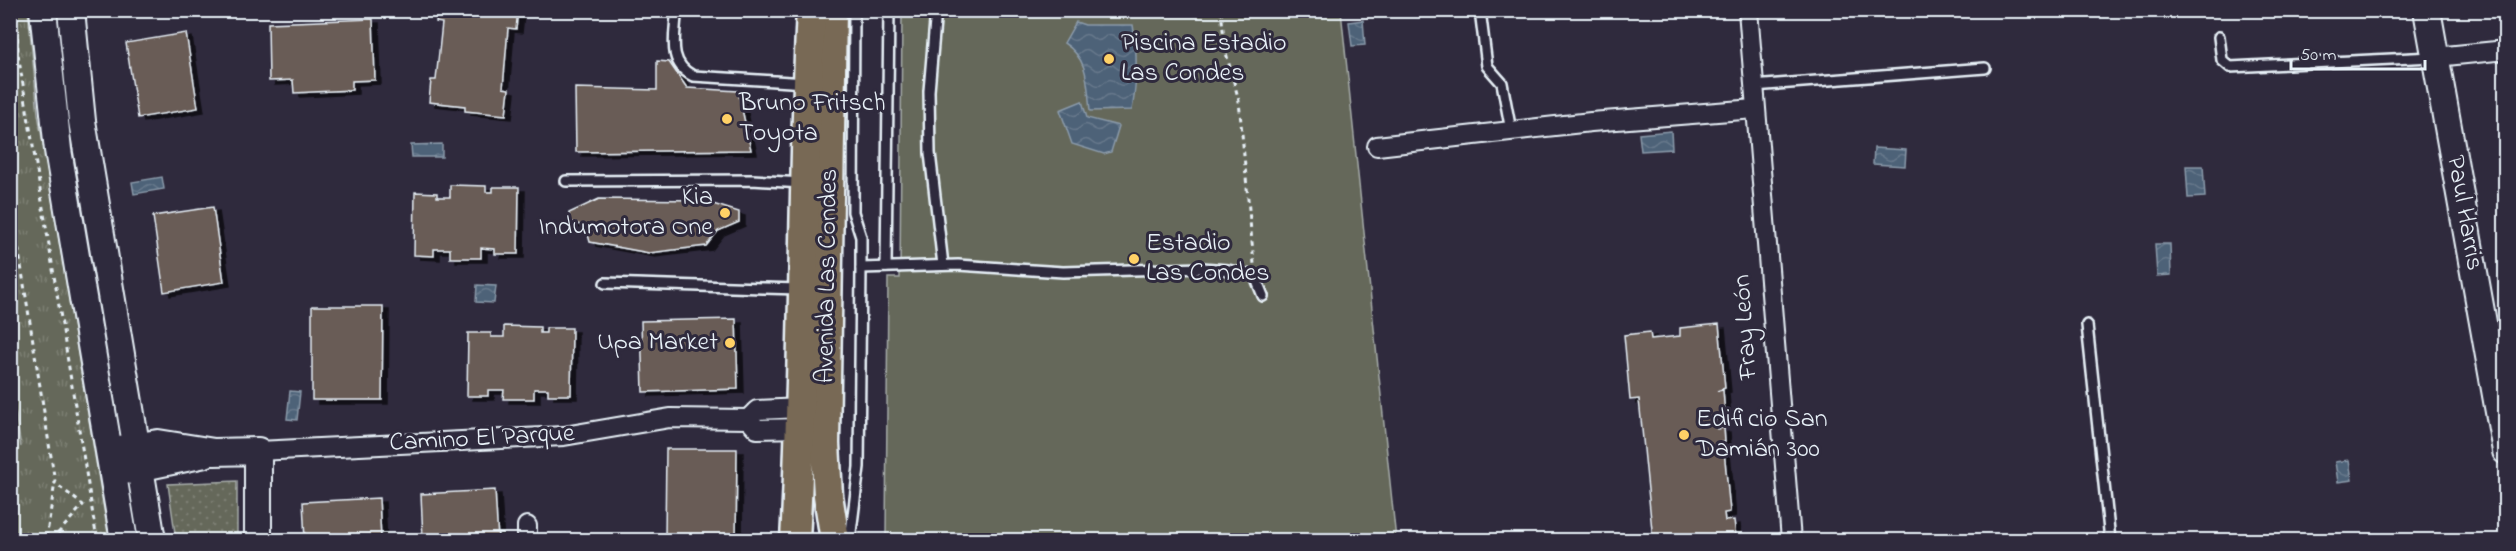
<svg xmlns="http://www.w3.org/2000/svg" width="2516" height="551" font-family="'Indie Flower',sans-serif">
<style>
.grass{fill:url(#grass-dots);stroke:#a6aca9;stroke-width:1.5}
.park{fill:url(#park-tufts);stroke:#a6aca9;stroke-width:1.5}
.garden{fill:#65685a;stroke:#a6aca9;stroke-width:1.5}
.water{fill:url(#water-waves);stroke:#8b9bab;stroke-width:1.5}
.building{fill:#695b57;stroke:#e8f1f8;stroke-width:1.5;filter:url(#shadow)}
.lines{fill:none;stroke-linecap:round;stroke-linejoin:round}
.lane-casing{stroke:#e8f1f8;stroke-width:14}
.street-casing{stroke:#e8f1f8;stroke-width:22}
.secondary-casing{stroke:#e8f1f8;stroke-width:30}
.primary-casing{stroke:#e8f1f8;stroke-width:33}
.path{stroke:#e8f1f8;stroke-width:3;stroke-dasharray:4.5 4.5;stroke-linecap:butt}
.lane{stroke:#2f2a3d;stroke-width:9}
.street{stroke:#2f2a3d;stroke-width:18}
.secondary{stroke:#2f2a3d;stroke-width:26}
.primary{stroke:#786954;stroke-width:28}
.poi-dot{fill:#ffd166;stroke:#2f2a3d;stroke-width:2}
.labels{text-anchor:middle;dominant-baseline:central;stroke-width:6;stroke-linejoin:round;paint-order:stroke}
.poi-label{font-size:26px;fill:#e8f1f8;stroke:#2f2a3d;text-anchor:start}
.street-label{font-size:26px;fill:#e8f1f8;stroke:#2f2a3d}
</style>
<defs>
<pattern id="grass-dots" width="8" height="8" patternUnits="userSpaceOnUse" patternTransform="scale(1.5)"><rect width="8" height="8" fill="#65685a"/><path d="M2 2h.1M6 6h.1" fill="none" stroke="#7b7e72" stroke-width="1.8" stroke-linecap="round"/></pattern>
<pattern id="park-tufts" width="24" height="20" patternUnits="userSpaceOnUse" patternTransform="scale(1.5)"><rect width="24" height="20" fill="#65685a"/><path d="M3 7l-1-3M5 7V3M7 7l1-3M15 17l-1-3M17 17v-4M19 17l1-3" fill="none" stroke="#7b7e72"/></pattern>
<pattern id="water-waves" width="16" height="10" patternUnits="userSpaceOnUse" patternTransform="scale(1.5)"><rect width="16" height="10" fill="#4d6278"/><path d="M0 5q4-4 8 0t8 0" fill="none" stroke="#67798c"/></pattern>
<filter id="shadow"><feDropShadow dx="6" dy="4" stdDeviation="0" flood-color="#0009"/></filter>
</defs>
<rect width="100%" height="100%" fill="#2f2a3d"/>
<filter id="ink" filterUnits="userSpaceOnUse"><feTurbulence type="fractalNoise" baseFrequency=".0167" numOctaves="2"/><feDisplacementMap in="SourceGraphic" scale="12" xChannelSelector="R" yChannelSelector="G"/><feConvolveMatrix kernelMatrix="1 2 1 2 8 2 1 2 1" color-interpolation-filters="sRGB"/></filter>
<g filter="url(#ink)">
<polygon class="grass" points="237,481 237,540 176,540 168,484"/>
<polygon class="park" points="28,10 38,114 109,540 11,540 11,390 21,447 10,377 10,11"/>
<polygon class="garden" points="902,11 1341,11 1396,540 886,540 888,278 900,278"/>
<g class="water">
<polygon points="1363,20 1365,45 1352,46 1349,22"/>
<path d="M1076 22 1085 25H1133C1138 54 1137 81 1132 110L1090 111C1087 83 1089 59 1064 43Z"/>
<polygon points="1082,101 1087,118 1119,126 1111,152 1104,154 1072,144 1060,110"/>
<polygon points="1671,131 1672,149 1641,151 1639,134"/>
<polygon points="442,144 442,157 412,157 411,145"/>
<polygon points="1874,148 1906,150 1905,166 1873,164"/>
<polygon points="2186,166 2203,166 2205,197 2188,198"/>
<polygon points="162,177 164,189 134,194 132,182"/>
<polygon points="2155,244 2170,244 2171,275 2157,276"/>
<polygon points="477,285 496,286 494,303 476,302"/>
<polygon points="290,391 300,392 297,420 287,419"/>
<polygon points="2349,460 2352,480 2338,482 2335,462"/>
</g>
<g class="building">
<polygon points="437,10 518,10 516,29 508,28 503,88 509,89 506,115 465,111 465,106 429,102 431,80 436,80 442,23 436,22"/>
<polygon points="373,19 375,80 352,81 352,90 294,93 293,80 269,81 268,23"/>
<polygon points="186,33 198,108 138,118 126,43"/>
<polygon points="657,61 669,62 687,88 738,91 751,150 576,152 575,88 657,90"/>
<polygon points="450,185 486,186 486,192 493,192 493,187 519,187 518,254 495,254 495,249 481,248 481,258 450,258 450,249 434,249 434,256 414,255 415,192 437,193 437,197 450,197"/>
<polygon points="599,199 700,200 739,212 739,222 718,231 706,246 649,253 590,242 586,227 569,221 569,213"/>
<polygon points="213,207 224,282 164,292 153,216"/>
<polygon points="312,306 383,306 382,400 312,400"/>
<polygon points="736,319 738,389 643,392 641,321"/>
<polygon points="1719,324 1725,388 1717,391 1723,390 1725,415 1715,416 1717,429 1724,428 1725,442 1717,443 1718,450 1724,450 1730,512 1724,513 1725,521 1734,520 1736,537 1725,538 1725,540 1653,540 1639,399 1630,400 1624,335 1650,332 1651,339 1680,336 1680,328"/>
<polygon points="504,326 540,327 540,333 546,333 546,328 572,328 571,395 548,395 548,389 534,389 534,399 503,399 504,390 488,390 488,396 467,396 468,333 491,333 491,337 504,337"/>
<polygon points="666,449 737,449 736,540 665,540"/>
<polygon points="495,490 498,540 423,540 421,494"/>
<polygon points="379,498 381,540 305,540 303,502"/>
</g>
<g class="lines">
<g class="lane-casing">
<g id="lane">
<polyline points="936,10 929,91 930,153 943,265"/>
<polyline points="1480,10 1487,66 1502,83 1511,131"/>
<path d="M676 17C674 41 669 64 693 76L806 83"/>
<polyline points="2219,37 2222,60 2230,67 2433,57"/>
<polyline points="1753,86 1985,68"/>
<polyline points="566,181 752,180 803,183"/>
<polyline points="886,267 889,10"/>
<polyline points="861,268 958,265 1063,272 1202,268 1228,270 1255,276 1263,296"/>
<polyline points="605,283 799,289"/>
<polyline points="2087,325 2110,540"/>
<polyline points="2487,338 2506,335"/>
<polyline points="850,540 859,467 861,268 861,237 853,212 854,10"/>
</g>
</g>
<g class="street-casing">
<g id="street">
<polyline points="1748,10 1791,540"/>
<polyline points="2436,57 2506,50"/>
<polyline points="1377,146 1591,122 1755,109"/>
<polyline points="748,419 757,429 801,428"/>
<polyline points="258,451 564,436 670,418 748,419 757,410 802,408"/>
<polyline points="527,526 527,540"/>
</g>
</g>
<g class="secondary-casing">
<g id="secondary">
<polyline points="43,10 58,150 124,540"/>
<polyline points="71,10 82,121 152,540"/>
<polyline points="2427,10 2506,451"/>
<polyline points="119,449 158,443 214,452 258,451 258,540"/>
<polyline points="124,471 205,454"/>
</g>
</g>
<g class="primary-casing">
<g id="primary">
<polyline points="832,10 825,444 828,495 835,540"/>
<path d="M795 540C805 364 802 187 811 10"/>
</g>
</g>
<g class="path">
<polyline points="16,10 18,54 97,540"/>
<polyline points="1221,10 1225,49 1239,101 1254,264"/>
<polyline points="10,195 55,482 46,540"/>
<polyline points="52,540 83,505 55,483"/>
</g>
<use href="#lane" class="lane"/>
<use href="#street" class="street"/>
<use href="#secondary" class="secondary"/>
<use href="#primary" class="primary"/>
</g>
</g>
<g class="poi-dot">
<circle cx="1109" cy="59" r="6"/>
<circle cx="727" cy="119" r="6"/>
<circle cx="725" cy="213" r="6"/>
<circle cx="1134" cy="259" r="6"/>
<circle cx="730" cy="343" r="6"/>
<circle cx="1684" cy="435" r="6"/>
</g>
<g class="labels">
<g class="poi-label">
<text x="1121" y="44">Piscina Estadio<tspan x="1121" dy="30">Las Condes</tspan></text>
<text x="739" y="104">Bruno Fritsch<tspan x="739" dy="30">Toyota</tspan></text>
<text x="713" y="198" text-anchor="end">Kia<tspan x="713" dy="30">Indumotora One</tspan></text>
<text x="1146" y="244">Estadio<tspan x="1146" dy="30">Las Condes</tspan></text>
<text x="718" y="343" text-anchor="end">Upa Market</text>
<text x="1696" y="420">Edificio San<tspan x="1696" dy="30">Damián 300</tspan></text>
</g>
<g class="street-label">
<text transform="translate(2464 213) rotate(80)">Paul Harris</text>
<text transform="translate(828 276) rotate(-89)">Avenida Las Condes</text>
<text transform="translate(1746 327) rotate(-94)">Fray León</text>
<text transform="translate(482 439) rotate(-3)">Camino El Parque</text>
</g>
</g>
<rect width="2516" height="551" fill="none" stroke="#2f2a3d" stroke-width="36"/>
<rect x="18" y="18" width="2480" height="515" fill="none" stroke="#e8f1f8" stroke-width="2" filter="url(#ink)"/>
<path d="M2291 60v9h134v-9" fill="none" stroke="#e8f1f8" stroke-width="3"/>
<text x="2300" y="60" font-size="18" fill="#e8f1f8" stroke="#2f2a3d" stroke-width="4.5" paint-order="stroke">50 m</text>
</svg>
